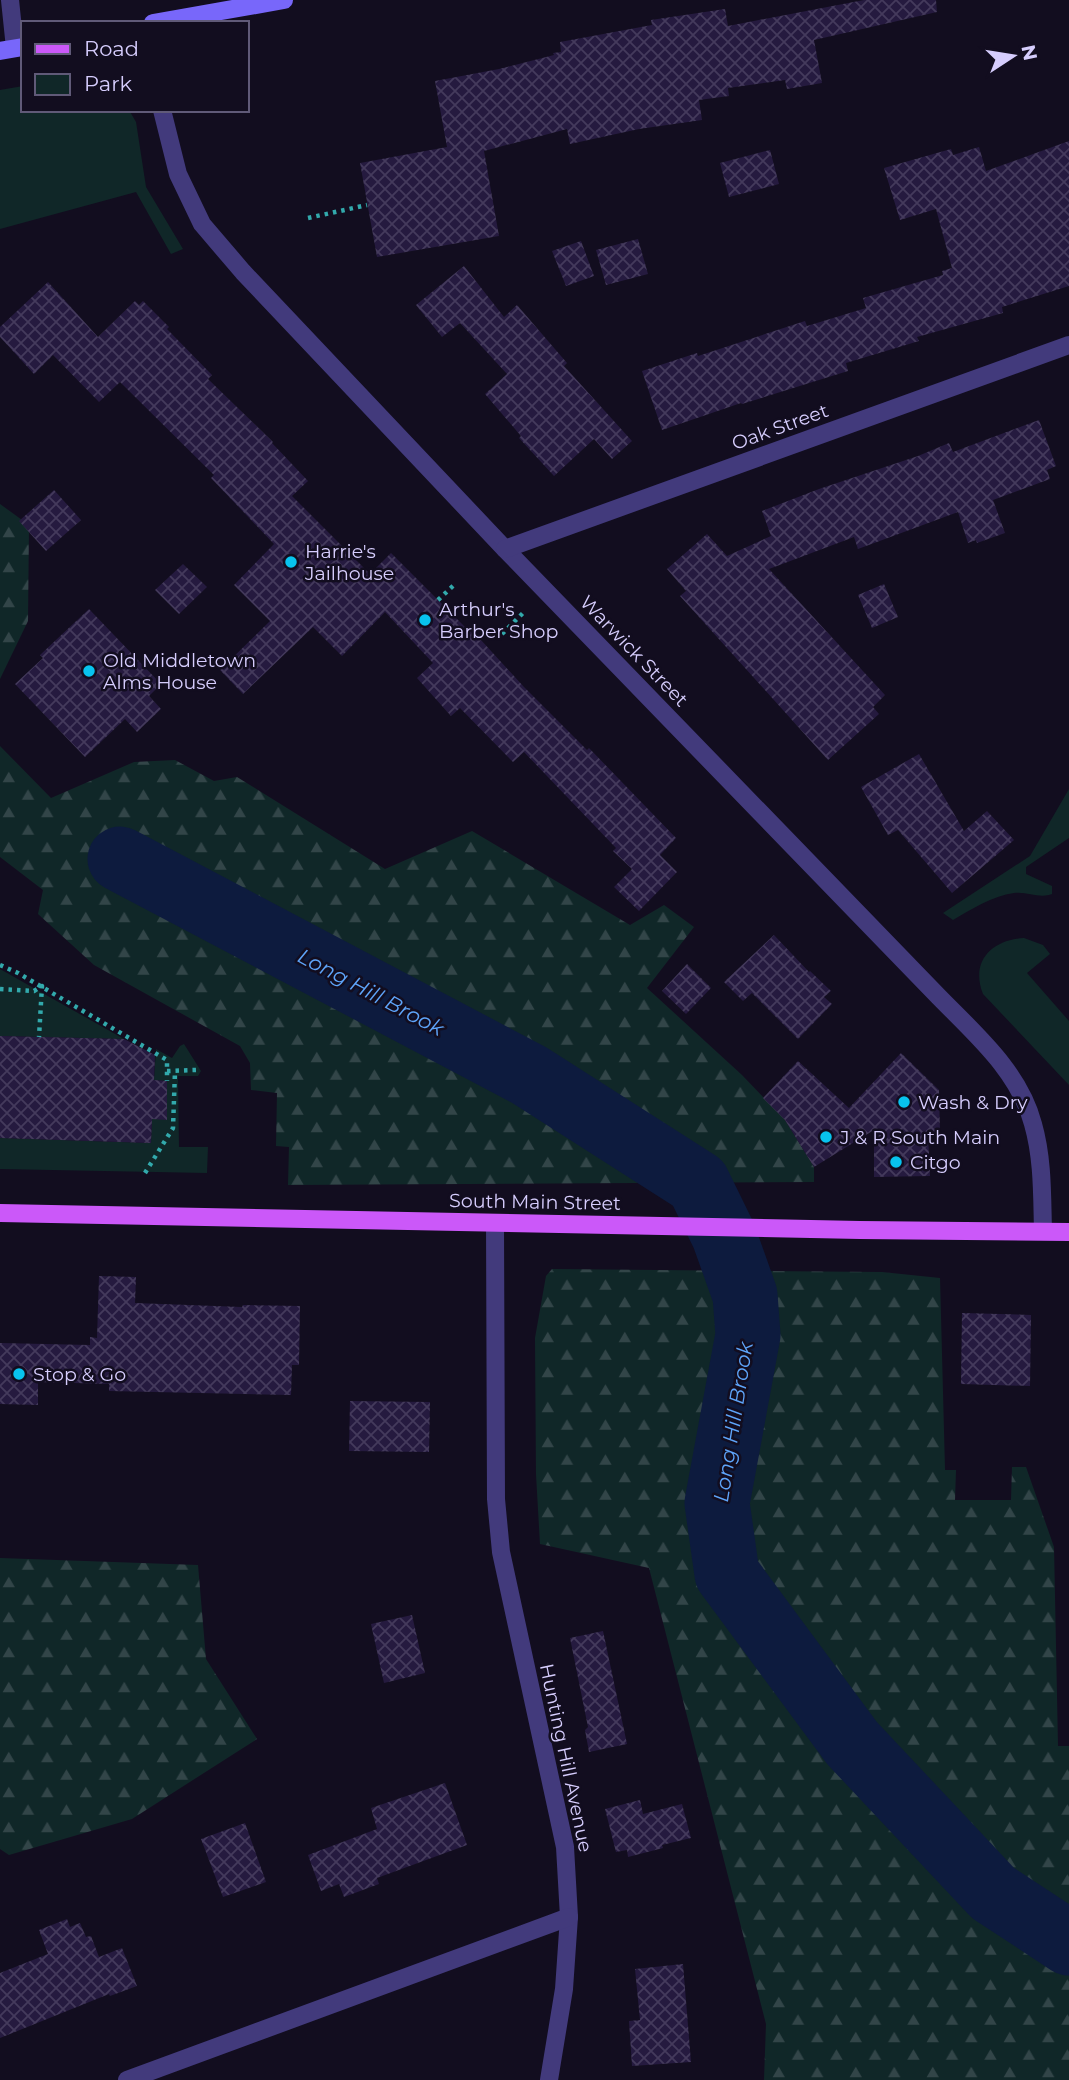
<svg xmlns="http://www.w3.org/2000/svg" width="1069" height="2080" font-family="Montserrat,sans-serif">
<style>
.green{fill:#102728}
.forest{fill:url(#forest-firs)}
.lines{fill:none;stroke-linecap:round;stroke-linejoin:round}
.river{stroke:#0d1b3e;stroke-width:65}
.building{fill:url(#building-cross-hatch)}
.path{stroke:#32a9ac;stroke-width:4.5;stroke-dasharray:3.5 5;stroke-linecap:butt}
.street{stroke:#423a7c;stroke-width:18}
.secondary{stroke:#7867fa;stroke-width:18}
.primary{stroke:#cb58f9;stroke-width:18}
.poi-dot{fill:#08c3ee;stroke:#120d1f;stroke-width:2.5}
.labels{text-anchor:middle;dominant-baseline:central;stroke-width:5;stroke-linejoin:round;paint-order:stroke}
.street-label{font-size:19px;fill:#d6cdfd;stroke:#120d1f}
.poi-label{font-size:19px;fill:#d6cdfd;stroke:#120d1f;text-anchor:start}
.water-label{font-size:21px;font-style:italic;fill:#5ea4f9;stroke:#120d1f}
</style>
<defs>
<pattern id="forest-firs" width="22" height="20" patternUnits="userSpaceOnUse" patternTransform="scale(1.75)"><rect width="22" height="20" fill="#102728"/><path d="M5 1l3.5 6h-7zM16 11l3.5 6h-7z" fill="#324548"/></pattern>
<pattern id="building-cross-hatch" width="8" height="8" patternUnits="userSpaceOnUse" patternTransform="scale(1.75)"><rect width="8" height="8" fill="#251a3f"/><path d="M0 0l8 8M0 8l8-8" fill="none" stroke="#443a5c"/></pattern>
</defs>
<rect width="100%" height="100%" fill="#120d1f"/>
<g class="green">
<polygon points="23,86 23,110 129,110 136,122 146,187 183,249 171,254 136,192 0,229 0,90"/>
<path d="M1069 789V838L1026 867V874L1052 886V894C1039 899 1027 891 1014 893 992 896 972 909 953 920L943 913 1030 856Z"/>
<path d="M1024 938 1043 945 1050 954 1027 973 1069 1021V1085L983 994C970 961 992 940 1024 938Z"/>
<polygon points="0,969 124,1039 0,1036"/>
<polygon points="184,1044 201,1071 198,1076 178,1076 179,1147 208,1147 207,1173 0,1169 0,1138 151,1143 152,1119 167,1119 167,1081 154,1080 156,1049 172,1058 180,1046"/>
</g>
<g class="forest">
<polygon points="0,504 29,525 28,621 0,679"/>
<polygon points="0,746 51,798 134,762 175,760 214,781 237,777 385,869 472,831 630,925 664,905 694,927 647,988 742,1075 785,1120 814,1167 814,1182 288,1185 289,1147 276,1146 277,1093 251,1090 250,1063 240,1046 94,965 38,914 43,890 0,857"/>
<polygon points="552,1269 882,1272 940,1278 945,1470 956,1470 955,1500 1011,1500 1012,1467 1026,1467 1054,1547 1058,1746 1069,1746 1069,2080 764,2080 766,2024 649,1568 540,1544 536,1474 535,1338 546,1276"/>
<polygon points="0,1558 198,1565 206,1659 257,1739 132,1819 9,1855 0,1849"/>
</g>
<g class="lines">
<polyline class="river" points="120,859 529,1075 698,1183 724,1236 745,1295 748,1335 717,1503 727,1574 852,1743 993,1893 1069,1943"/>
</g>
<g class="building">
<polygon points="864,0 936,0 937,12 814,40 822,83 787,89 785,80 728,88 729,96 699,100 702,120 639,129 570,144 567,129 484,151 499,236 377,257 360,163 447,147 435,81 499,69 554,55 553,53 561,52 560,42 652,25 651,20 725,9 728,26"/>
<polygon points="1069,141 1069,286 1002,307 1003,313 917,337 919,341 846,363 848,371 742,404 741,403 662,430 642,371 697,353 698,356 805,321 807,326 866,308 863,298 943,275 942,271 952,268 936,209 900,220 884,168 951,149 953,155 979,147 986,171"/>
<polygon points="770,150 779,184 729,197 720,163"/>
<polygon points="638,239 648,274 606,285 596,250"/>
<polygon points="581,241 594,276 566,286 552,251"/>
<polygon points="464,266 504,317 517,305 567,363 564,366 632,441 612,459 594,439 554,476 519,438 521,436 485,394 507,374 460,323 442,337 416,305"/>
<polygon points="48,282 98,337 135,301 139,305 143,301 169,327 167,329 212,375 208,379 273,442 272,443 308,481 292,496 370,574 391,553 468,630 470,628 524,687 587,750 589,748 676,838 660,855 677,872 639,911 614,887 632,869 613,851 616,848 524,752 513,762 460,708 451,716 417,678 433,663 385,612 342,656 313,627 243,694 220,670 270,621 234,585 274,544 211,478 214,475 120,382 99,402 53,355 34,374 0,337 0,327"/>
<polygon points="1039,420 1056,466 1047,470 1050,479 993,500 1005,533 977,543 976,540 968,543 958,512 858,549 854,537 769,569 885,695 873,707 879,714 828,760 680,596 686,591 667,569 707,534 727,556 771,536 762,511 819,489 918,456 949,443 953,452"/>
<polygon points="54,490 81,520 46,551 19,521"/>
<polygon points="183,564 207,587 179,614 155,590"/>
<polygon points="884,584 898,617 872,628 858,595"/>
<polygon points="89,609 161,684 149,696 161,709 137,732 125,719 85,757 15,684 43,658 40,655"/>
<polygon points="919,754 964,831 987,811 1014,840 952,893 898,830 888,835 861,787"/>
<polygon points="774,935 809,972 810,971 831,991 824,997 832,1004 798,1039 752,993 743,1001 724,982"/>
<polygon points="687,964 711,988 686,1014 662,991"/>
<polygon points="0,1036 124,1039 155,1055 154,1080 167,1081 167,1120 152,1119 151,1143 0,1138"/>
<polygon points="901,1053 939,1090 940,1134 928,1134 930,1176 874,1177 874,1130 814,1167 785,1120 763,1098 798,1061 849,1108"/>
<polygon points="99,1276 136,1277 135,1303 242,1307 243,1305 300,1306 299,1365 292,1365 291,1395 109,1391 109,1384 38,1382 38,1405 0,1404 0,1343 90,1345 90,1337 97,1338"/>
<polygon points="962,1313 1031,1315 1030,1386 961,1384"/>
<polygon points="350,1401 430,1402 429,1452 349,1451"/>
<polygon points="412,1615 425,1673 384,1683 371,1624"/>
<polygon points="603,1631 627,1744 589,1752 585,1730 588,1727 570,1638"/>
<polygon points="445,1783 467,1845 377,1878 379,1884 344,1897 339,1884 321,1891 308,1855 377,1829 371,1808"/>
<polygon points="640,1800 643,1814 682,1804 691,1838 662,1845 663,1848 628,1857 627,1850 616,1852 605,1809"/>
<polygon points="245,1823 266,1882 223,1897 201,1839"/>
<polygon points="67,1919 70,1927 80,1923 86,1937 91,1936 99,1957 122,1948 137,1986 110,1996 109,1994 0,2038 0,1973 48,1954 39,1930"/>
<polygon points="683,1964 691,2062 632,2066 629,2021 640,2020 635,1969"/>
</g>
<g class="lines">
<g class="path">
<polyline points="308,218 367,205"/>
<polyline points="438,600 454,585"/>
<polyline points="502,634 526,610"/>
<polyline points="0,965 18,973 167,1060 167,1081"/>
<polyline points="0,989 34,991 42,986 39,1037"/>
<polyline points="167,1071 196,1070"/>
<polyline points="145,1173 173,1128 175,1071"/>
</g>
<g class="street">
<polyline points="10,0 15,48"/>
<path d="M162 110 178 174 202 224 243 272 505 549 938 996C975 1034 1019 1071 1033 1124 1043 1159 1042 1196 1043 1231"/>
<polyline points="505,549 1069,345"/>
<polyline points="495,1223 496,1499 501,1552 565,1847 569,1917 564,1989 549,2080"/>
<polyline points="127,2080 569,1917"/>
</g>
<g class="secondary">
<polyline points="153,23 284,0"/>
<polyline points="0,51 23,47"/>
</g>
<polyline class="primary" points="0,1213 860,1230 1069,1232"/>
</g>
<g class="poi-dot">
<circle cx="291" cy="562" r="7"/>
<circle cx="425" cy="620" r="7"/>
<circle cx="89" cy="671" r="7"/>
<circle cx="904" cy="1102" r="7"/>
<circle cx="826" cy="1137" r="7"/>
<circle cx="896" cy="1162" r="7"/>
<circle cx="19" cy="1374" r="7"/>
</g>
<g class="labels">
<g class="street-label">
<text transform="translate(780 427) rotate(-20)">Oak Street</text>
<text transform="translate(634 651) rotate(46)">Warwick Street</text>
<text transform="translate(535 1202) rotate(1)">South Main Street</text>
<text transform="translate(566 1758) rotate(78)">Hunting Hill Avenue</text>
</g>
<g class="poi-label">
<text x="305" y="551">Harrie's<tspan x="305" dy="22">Jailhouse</tspan></text>
<text x="439" y="609">Arthur's<tspan x="439" dy="22">Barber Shop</tspan></text>
<text x="103" y="660">Old Middletown<tspan x="103" dy="22">Alms House</tspan></text>
<text x="918" y="1102">Wash &amp; Dry</text>
<text x="840" y="1137">J &amp; R South Main</text>
<text x="910" y="1162">Citgo</text>
<text x="33" y="1374">Stop &amp; Go</text>
</g>
<g class="water-label">
<text transform="translate(371 992) rotate(28)">Long Hill Brook</text>
<text transform="translate(733 1422) rotate(-81)">Long Hill Brook</text>
</g>
</g>
<rect x="21" y="21" width="228" height="91" fill="#120d1f" stroke="#605a78" stroke-width="2"/>
<rect x="35" y="44" width="35" height="10" fill="#cb58f9" stroke="#605a78" stroke-width="2"/>
<text x="84" y="56" font-size="21" fill="#d6cdfd">Road</text>
<rect x="35" y="74" width="35" height="21" fill="#102728" stroke="#605a78" stroke-width="2"/>
<text x="84" y="91" font-size="21" fill="#d6cdfd">Park</text>
<g transform="translate(1013 56) rotate(78)" stroke="#120d1f" stroke-width="5" paint-order="stroke">
<path d="M0-5L12 26L0 18L-12 26Z" fill="#d6cdfd"/>
<text y="-10" font-size="19" font-weight="bold" text-anchor="middle" fill="#d6cdfd">N</text>
</g>
</svg>
